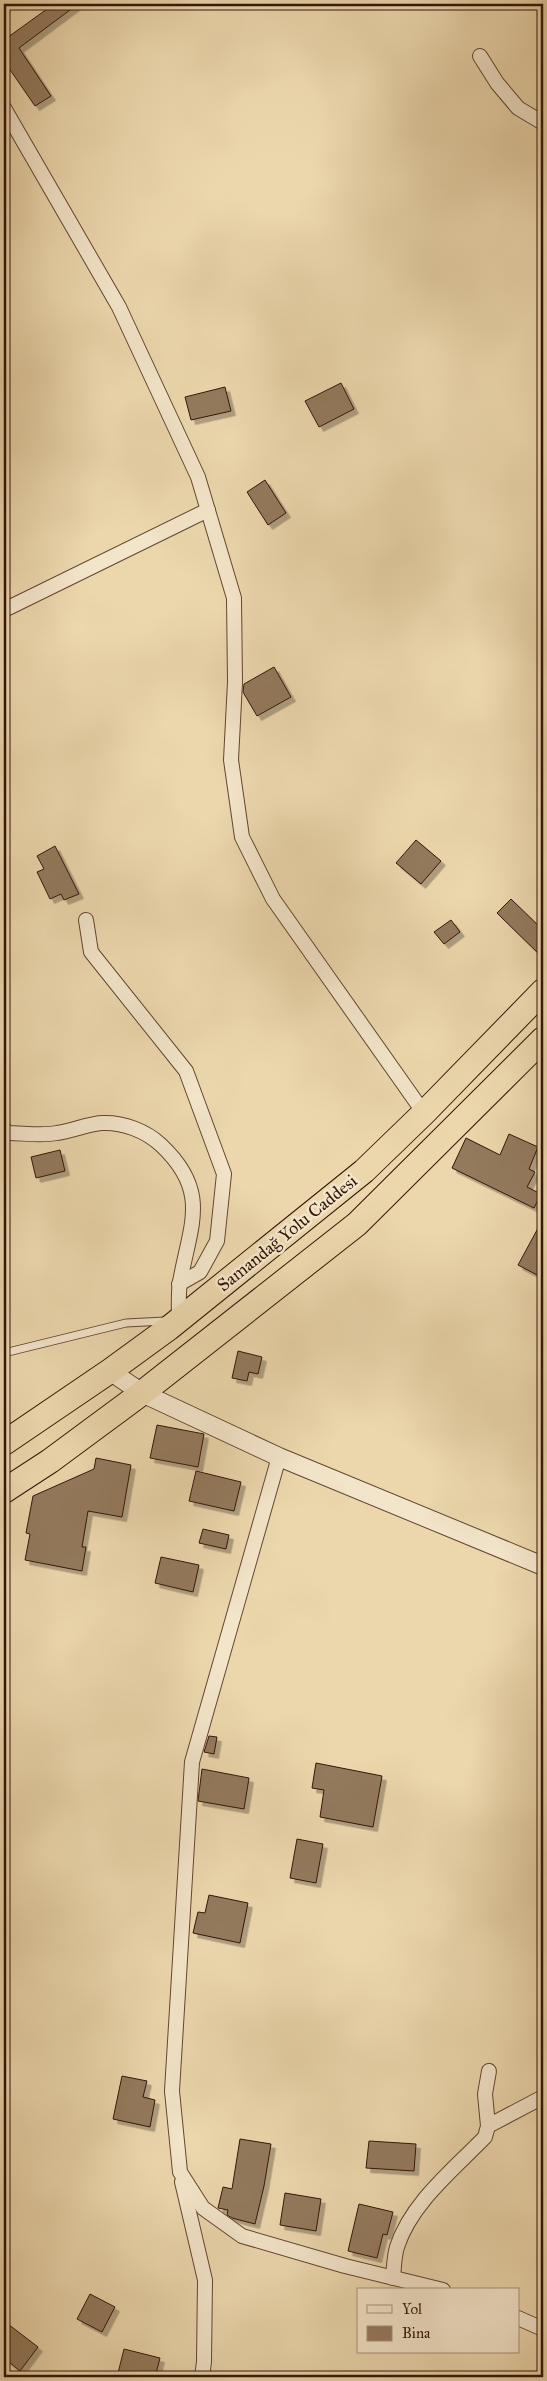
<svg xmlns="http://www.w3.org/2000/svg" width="547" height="2381" font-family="'IM FELL Great Primer',serif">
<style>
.building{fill:#937a5d;stroke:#331507;filter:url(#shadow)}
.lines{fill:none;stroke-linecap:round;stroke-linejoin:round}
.service-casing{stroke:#614630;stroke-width:9}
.minor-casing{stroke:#614630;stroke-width:16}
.tertiary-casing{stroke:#614630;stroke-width:20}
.trunk-casing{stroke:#331507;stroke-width:26}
.service{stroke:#f3e5ca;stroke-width:7}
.minor{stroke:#f3e5ca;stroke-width:14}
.tertiary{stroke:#f3e5ca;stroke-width:18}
.trunk{stroke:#ecd7ad;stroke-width:24}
.labels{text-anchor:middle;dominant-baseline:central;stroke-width:5;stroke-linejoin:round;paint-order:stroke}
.street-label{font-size:18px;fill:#331507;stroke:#f3e5ca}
</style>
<defs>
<filter id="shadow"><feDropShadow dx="4.5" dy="4.5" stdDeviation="0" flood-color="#0004"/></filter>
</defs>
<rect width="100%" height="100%" fill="#ecd7ad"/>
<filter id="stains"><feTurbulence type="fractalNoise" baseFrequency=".004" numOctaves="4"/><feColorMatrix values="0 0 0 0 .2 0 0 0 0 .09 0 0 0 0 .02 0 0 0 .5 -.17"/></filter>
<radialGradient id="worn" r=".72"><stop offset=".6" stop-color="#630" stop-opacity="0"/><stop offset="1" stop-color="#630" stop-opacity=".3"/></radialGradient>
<g class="building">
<polygon points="54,4 78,4 19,48 51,96 35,106 4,61 4,40"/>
<polygon points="341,383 354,409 319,427 305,401"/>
<polygon points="225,387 231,411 191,420 185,397"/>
<polygon points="265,480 286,513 268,525 247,492"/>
<polygon points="274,667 291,697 257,716 243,692 244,684"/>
<polygon points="416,840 441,861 421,884 396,863"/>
<polygon points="55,846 79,894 64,900 61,894 50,899 37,872 44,869 37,856"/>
<polygon points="511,899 543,930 543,958 497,913"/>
<polygon points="451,920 460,932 444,944 434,932"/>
<polygon points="509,1134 538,1147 529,1169 535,1172 527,1187 541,1194 534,1208 452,1168 466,1138 500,1155"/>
<polygon points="60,1150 65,1171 36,1178 31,1157"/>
<polygon points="543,1219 543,1278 518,1265"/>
<polygon points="238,1351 262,1357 258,1374 249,1372 247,1381 232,1378"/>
<polygon points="157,1425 204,1434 198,1467 150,1458"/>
<polygon points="96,1458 131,1465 122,1517 88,1511 82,1547 86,1547 82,1571 25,1560 30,1534 26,1533 33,1496 94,1469"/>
<polygon points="196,1471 241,1482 234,1511 189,1501"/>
<polygon points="203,1529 229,1535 226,1549 199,1543"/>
<polygon points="161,1557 199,1565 193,1592 155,1583"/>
<polygon points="209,1736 217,1737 214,1754 204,1752"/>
<polygon points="316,1763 382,1776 373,1827 320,1817 324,1790 312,1788"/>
<polygon points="202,1769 249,1778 244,1809 198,1801"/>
<polygon points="297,1839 323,1844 316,1883 290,1878"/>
<polygon points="209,1895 248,1903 240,1943 193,1933 198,1912 205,1913"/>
<polygon points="122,2076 147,2081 143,2097 155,2100 150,2127 113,2119"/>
<polygon points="240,2139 271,2144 264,2186 255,2224 232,2218 227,2215 228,2210 218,2208 223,2187 232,2189"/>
<polygon points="369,2141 416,2144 414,2171 366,2168"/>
<polygon points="285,2193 321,2199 316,2231 280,2225"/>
<polygon points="359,2204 393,2212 387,2235 383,2234 377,2258 348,2251"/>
<polygon points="90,2294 115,2307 102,2332 77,2319"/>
<polygon points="4,2321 38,2347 20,2371 4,2358"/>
<polygon points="124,2349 160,2358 155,2377 117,2377"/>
</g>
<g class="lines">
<g class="service-casing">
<polyline id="service" points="4,1353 126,1323 165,1321"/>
</g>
<g class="minor-casing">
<g id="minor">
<polyline points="480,56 497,83 518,108 543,123"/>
<polyline points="4,108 119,307 198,477 234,598 235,682 231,760 242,837 273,899 424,1113"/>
<polyline points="4,610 208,510"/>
<polyline points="86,920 91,952 186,1071 224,1174 217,1241 200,1272 179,1284"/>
<path d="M4 1129 8 1133C23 1133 41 1136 57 1133 72 1131 87 1124 102 1123 123 1122 146 1131 161 1145 211 1192 190 1225 180 1282 178 1294 179 1308 179 1321"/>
<polyline points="279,1457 192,1762 172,2091 180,2172 203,2208 242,2236 345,2266 443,2290"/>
<polyline points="488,2126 543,2097"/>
<polyline points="182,2182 205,2280 204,2362 202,2377"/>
<path d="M393 2278C394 2268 394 2257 397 2247 411 2203 454 2169 485 2137L488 2126 485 2094 489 2071"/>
<polyline points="518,2318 543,2329"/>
</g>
</g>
<g class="tertiary-casing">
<polyline id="tertiary" points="110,1371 142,1393 279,1457 543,1566"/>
</g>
<g class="trunk-casing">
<g id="trunk">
<polyline points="4,1443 110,1371 169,1328 364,1171 424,1113 543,991"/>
<polyline points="4,1491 50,1461 142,1393 357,1224 543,1039"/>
</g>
</g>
<use href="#service" class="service"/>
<use href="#minor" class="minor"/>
<use href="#tertiary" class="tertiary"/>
<use href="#trunk" class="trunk"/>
</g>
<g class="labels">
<g class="street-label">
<text transform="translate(287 1233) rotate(-39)">Samandağ Yolu Caddesi</text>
</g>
</g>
<rect width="547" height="2381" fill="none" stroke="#ecd7ad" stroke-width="20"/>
<rect x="5" y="5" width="537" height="2371" fill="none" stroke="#331507" stroke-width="2.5"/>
<rect x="10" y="10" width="527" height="2361" fill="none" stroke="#331507"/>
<rect x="357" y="2288" width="162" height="65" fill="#f3e5ca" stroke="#a6927c"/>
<rect x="367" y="2305" width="25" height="8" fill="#f3e5ca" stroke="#a6927c"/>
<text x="402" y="2314" font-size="15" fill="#331507">Yol</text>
<rect x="367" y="2326" width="25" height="15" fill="#937a5d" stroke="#a6927c"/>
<text x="402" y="2338" font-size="15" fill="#331507">Bina</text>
<rect width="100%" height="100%" filter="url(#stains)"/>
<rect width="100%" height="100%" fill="url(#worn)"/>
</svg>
